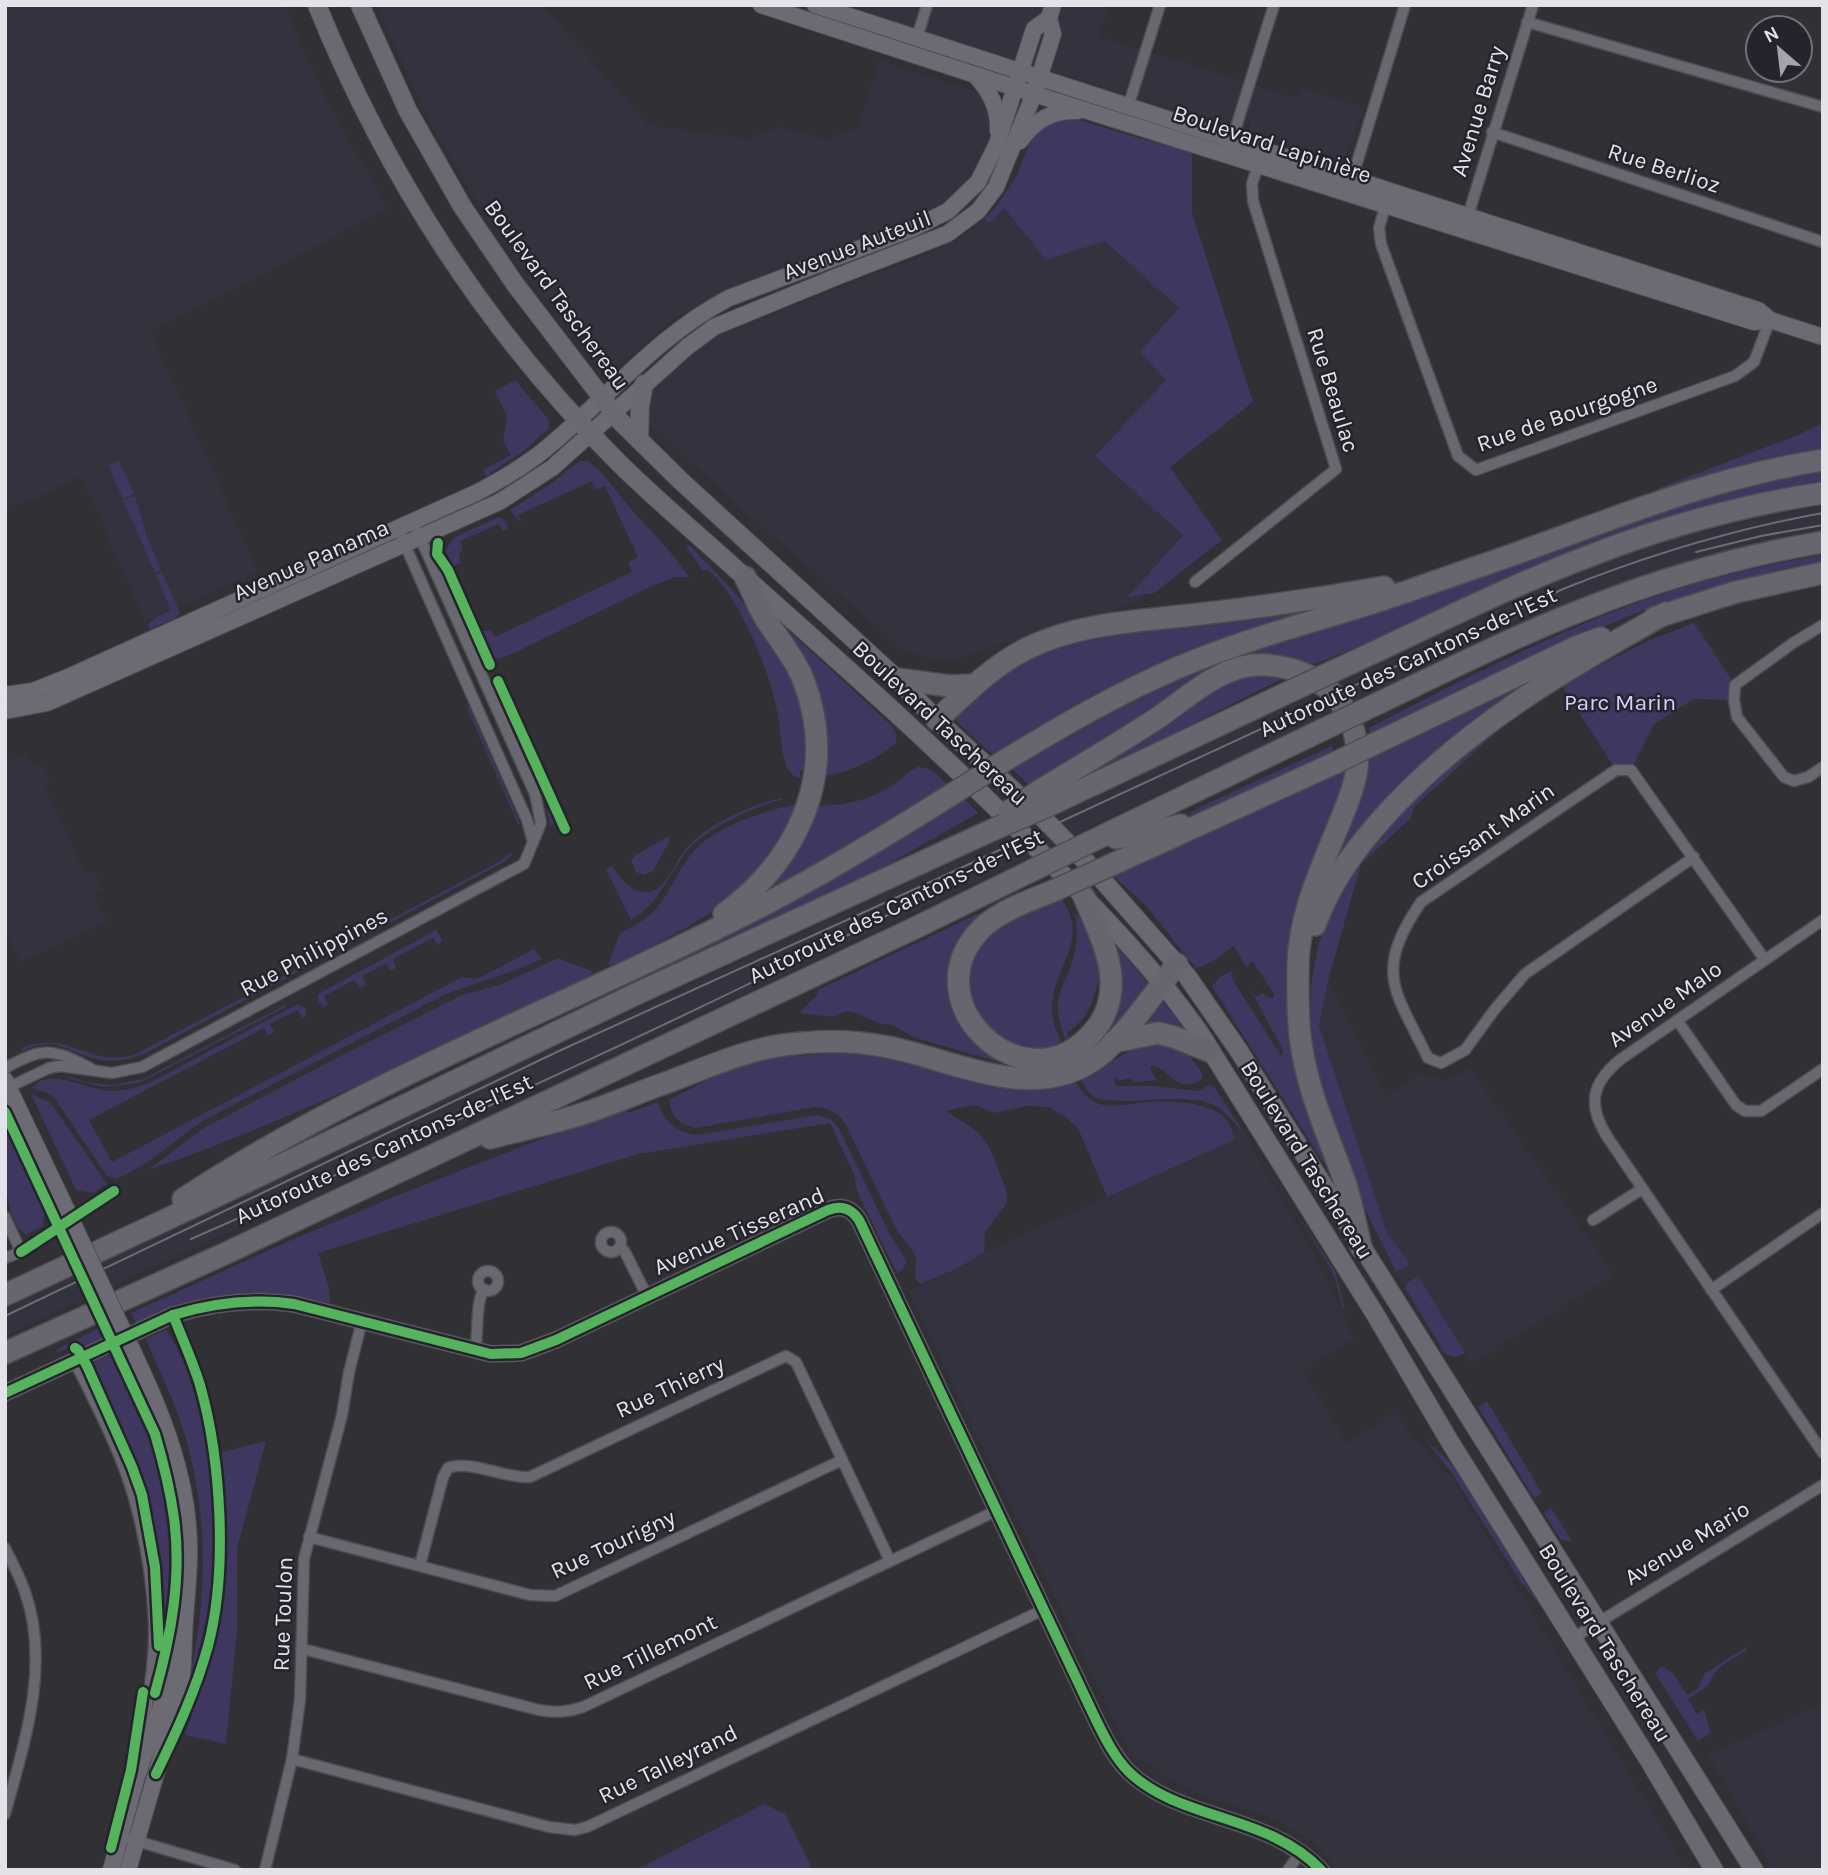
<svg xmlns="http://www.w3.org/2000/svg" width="1828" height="1875" font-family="Karla,sans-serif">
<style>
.built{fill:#33323f}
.green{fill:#3f375f;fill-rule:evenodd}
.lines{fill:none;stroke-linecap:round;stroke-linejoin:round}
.street-casing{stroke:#4e4d51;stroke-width:13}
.secondary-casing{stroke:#4e4d51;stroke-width:18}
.primary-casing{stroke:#4e4d51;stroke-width:20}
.highway-casing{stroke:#4e4d51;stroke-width:24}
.street{stroke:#696870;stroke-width:10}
.secondary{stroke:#6c6b73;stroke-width:16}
.primary{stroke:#6a6971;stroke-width:18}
.highway{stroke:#67666f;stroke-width:21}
.tram{stroke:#6c6c71;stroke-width:2}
.secondary-bridge-casing{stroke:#4e4d51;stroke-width:18;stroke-linecap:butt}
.highway-bridge-casing{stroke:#4e4d51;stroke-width:24;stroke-linecap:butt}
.secondary-bridge{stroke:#6c6b73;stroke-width:16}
.highway-bridge{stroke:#67666f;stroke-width:21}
.cycleway-casing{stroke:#25242d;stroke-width:15}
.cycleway{stroke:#56b35d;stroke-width:10}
.labels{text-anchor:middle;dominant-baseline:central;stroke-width:5;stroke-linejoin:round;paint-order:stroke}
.street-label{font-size:23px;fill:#e4e3e9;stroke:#25242d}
.park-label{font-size:23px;fill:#d5cefd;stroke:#25242d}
</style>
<rect width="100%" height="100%" fill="#303035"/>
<g class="built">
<polygon points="5,5 284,5 328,103 388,209 151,332 258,572 145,621 81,476 30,501 5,507"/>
<polygon points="375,5 542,5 648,125 749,139 778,127 827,139 858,127 880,59 897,67 982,93 992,115 991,137 977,170 960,191 933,211 713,296 677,317 605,376 531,280 490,222 435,131"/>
<polygon points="838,5 1104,5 1108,7 1099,36 1296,98 1302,88 1365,108 1344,160 1250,131 1250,119 1232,114 1223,125"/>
<polygon points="1073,118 1139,138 1192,151 1192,213 1253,402 1170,467 1183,535 1141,601 947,662 905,651 745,512 654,428 647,419 650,391 657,382 692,352 720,334 945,247 969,232 996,207 1015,179 1029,143"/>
<polygon points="1823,506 1823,533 1806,536 1357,703 1354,700 1320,716 1321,720 1115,815 740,995 5,1336 5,1308 236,1197 1101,793 1307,698 1311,701 1347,684 1343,682 1521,597 1599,564 1658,544 1719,527"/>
<polygon points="26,753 32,766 41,762 50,781 44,784 85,875 94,871 103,890 94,894 107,922 20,962 5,929 5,763"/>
<polygon points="1328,981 1386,1097 1421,1072 1446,1081 1470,1068 1614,1275 1471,1364 1418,1277 1407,1283 1405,1288 1396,1272 1410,1264 1387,1233 1319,1025"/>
<polygon points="1241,1128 1325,1274 1353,1339 1303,1370 1347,1443 1396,1412 1402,1423 1418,1443 1452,1479 1687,1870 1339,1870 1312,1842 1271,1817 1214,1800 1173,1782 1130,1752 1004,1494 908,1290 930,1282 984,1252 1107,1197"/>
<polygon points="1823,1704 1823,1870 1774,1870 1708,1755"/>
</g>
<g class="green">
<path d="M1073 118 1139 138 1192 151V213L1253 402 1170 467 1222 540 1154 593 1128 597 1183 535 1095 456 1166 380 1140 352 1179 308 1105 241 1046 260 1004 208 993 221 988 222 985 219C996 207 1006 194 1014 180 1032 148 1027 120 1073 118Z"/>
<polygon points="515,380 549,420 549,428 526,449 486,476 483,470 511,455 503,441 507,416 495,391"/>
<polygon points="1823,423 1823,449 1742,465 1659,490 1659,488 1798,435"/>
<polygon points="119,461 134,494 123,499 108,465"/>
<path d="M580 461H588C601 470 608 481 618 493 641 523 667 544 689 577H675L654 585 516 652 498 659 493 658 482 632 490 629 495 637 632 572 628 562 638 557 605 486 596 490 592 481 518 515 521 523 510 510 549 485Z"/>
<polygon points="1823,469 1823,484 1384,636 1315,664 1270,655 1182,693 1030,786 1011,768 1034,751 1164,682 1675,502"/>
<polygon points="135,496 146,534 161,570 155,573 123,500"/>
<polygon points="499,517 504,520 508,528 503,531 499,524 460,541 463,549 459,555 461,563 452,567 446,550 452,540 457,536"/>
<path d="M689 545C737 593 791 649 805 719 808 734 806 752 807 768H803L802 772 800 770 801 779C794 777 788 772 786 765 780 748 781 728 777 711 769 669 740 599 709 570H702L686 546Z"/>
<path d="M1823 555V563L1718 586 1631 615 1590 633 1370 738 1369 728C1450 686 1533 643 1618 610 1684 584 1753 567 1823 555Z"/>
<polygon points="162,572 180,613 176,618 150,629 148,625 156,617 171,610 156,575"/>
<polygon points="1337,607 1121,685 1024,737 994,756 955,720 955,714 1016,662 1090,633"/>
<polygon points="1694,623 1735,685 1734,700 1694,699 1654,724 1631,770 1616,770 1561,685 1516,714 1414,807 1411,818 1361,864 1328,981 1319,1025 1387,1233 1410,1264 1396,1272 1361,1201 1325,1100 1314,1058 1310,1024 1311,985 1318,946 1332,907 1354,865 1417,796 1504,719 1561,685 1648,641"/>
<path d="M785 631 790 632 892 726 897 736 895 744C873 761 848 773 820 777Z"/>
<path d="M1243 674 1291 675C1225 706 1161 742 1095 772L1092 768 1210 690Z"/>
<polygon points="1532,679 1535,683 1335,872 1329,868 1367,758"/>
<polygon points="502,698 558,819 557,823 550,826 546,803 500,699"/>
<polygon points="469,706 518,818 520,824 518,824 467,708"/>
<polygon points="1332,746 1333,755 1227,803 1190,815 1189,813 1202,806"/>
<path d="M1351 765 1290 973 1333 1172 1330 1173 1212 986 1221 976 1233 971 1231 974 1234 982 1281 1056 1283 1051 1279 1042 1249 988 1256 997 1262 993 1270 998H1273L1274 994 1253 962H1250L1247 968 1234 946C1221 954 1210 966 1196 968L1146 906 1111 873Z"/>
<path d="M917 767C931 766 939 776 948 786L763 897 760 892 814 806C840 806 868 801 890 787 899 781 907 773 917 767Z"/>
<polygon points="962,797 978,813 885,866 629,986 627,982"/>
<path d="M782 798V800C757 804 701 832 686 852 668 876 658 905 631 920L606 869 612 866C621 879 636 899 655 890 669 882 675 863 684 851 702 827 753 803 782 798Z"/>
<path d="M796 805C774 888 688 929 616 964L608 965 620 933C670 911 664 887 694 851 714 828 766 809 796 805Z"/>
<polygon points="668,837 670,840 653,871 644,875 636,872 631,861 635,855"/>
<path d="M510 853 512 855 504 862 144 1054C128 1060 113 1063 96 1059 66 1052 57 1035 23 1051L22 1048C68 1029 86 1067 134 1055L495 864Z"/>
<polygon points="1044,882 1049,887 999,909 953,984 1013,1063 1013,1066 915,1038 893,1025 881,1024 854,1012 846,1011 833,1017 801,1013 801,1011 817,995 818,990"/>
<path d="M1059 895C1092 939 1055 963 1052 1005 1051 1020 1057 1034 1064 1047L1052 1051 1008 1047 971 1008 968 966 993 929Z"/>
<path d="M1075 913C1082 919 1086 927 1091 936 1113 977 1110 1018 1068 1045 1044 991 1068 993 1076 945 1078 934 1076 923 1075 913ZM1100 976C1108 999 1087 1025 1069 1041L1067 1032C1090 1019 1093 998 1100 976Z"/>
<polygon points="436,930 442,940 440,944 438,945 433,938 393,959 396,968 390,971 386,963 362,976 366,984 360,988 354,980 324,996 328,1005 324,1007 318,1002 318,994"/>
<polygon points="1118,947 1149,985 1098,1045 1095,1041 1112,950"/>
<path d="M534 949 542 959 516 970 446 994 206 1119C176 1138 149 1166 116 1179L107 1176 54 1097 48 1093 32 1088C48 1066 86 1090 110 1091 126 1091 139 1087 153 1081L298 1004 306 1009V1016L302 1018 298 1010 270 1024 274 1032 268 1036 264 1028 89 1120 112 1162 462 977 477 979Z"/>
<path d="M558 958 594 972 586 978C442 1045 300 1118 148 1170L202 1129 333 1060 462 995 502 984Z"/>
<polygon points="1162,1000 1187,1032 1143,1030 1141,1024"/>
<polygon points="285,1005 286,1007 139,1083 103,1087 68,1078 69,1076 86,1082 111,1085 143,1079"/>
<path d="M1152 1041C1178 1048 1189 1050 1203 1075L1200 1081C1175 1092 1172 1072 1153 1065L1150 1069 1157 1080 1135 1082 1130 1078 1119 1081 1118 1078 1114 1080 1116 1086H1151L1199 1091 1209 1085 1214 1087 1335 1271 1345 1309 1342 1307 1336 1281 1331 1269C1310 1236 1244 1119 1214 1105 1184 1090 1112 1109 1093 1096 1087 1092 1084 1085 1081 1079L1138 1046Z"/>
<path d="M839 1053C860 1055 882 1056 903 1061 968 1077 1006 1102 1076 1082 1081 1091 1088 1100 1099 1104 1114 1108 1133 1103 1148 1102 1177 1101 1232 1100 1234 1140L1107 1197 1078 1128 1064 1116 1049 1107 1027 1106 994 1113 975 1105 945 1111C978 1131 985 1132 999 1171 1003 1183 1008 1190 1007 1203L985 1232 984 1252 958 1268 920 1284 915 1278 916 1260 914 1253 896 1229 847 1127C840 1114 830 1108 815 1107L696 1128C679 1125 671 1116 669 1100L703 1082 712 1075 748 1063 776 1057Z"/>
<polygon points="31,1094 50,1102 107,1184 93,1193 76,1190"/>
<path d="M658 1102C664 1122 677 1133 697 1135L818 1115 831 1119 839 1128 887 1229 907 1262 903 1269 897 1273 857 1191 854 1174 830 1123 638 1154 318 1253 329 1288 330 1304C256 1284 205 1291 136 1323L131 1313 289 1241 396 1196 625 1106 628 1113Z"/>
<path d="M5 1120 45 1203 43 1226 26 1235C0 1217 5 1151 5 1120Z"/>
<path d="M1418 1276 1465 1353C1457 1358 1451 1358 1444 1352L1405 1288 1407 1283Z"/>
<polygon points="103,1326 108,1336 81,1349 75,1345 57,1353 56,1350"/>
<path d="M166 1330C180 1349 187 1371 194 1393 222 1487 221 1592 189 1684 207 1594 210 1518 183 1429 174 1399 158 1369 146 1339Z"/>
<path d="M114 1353C126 1380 143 1407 152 1436 176 1506 177 1574 163 1647 164 1587 155 1525 135 1468 124 1432 105 1398 91 1364Z"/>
<polygon points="1487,1401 1542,1493 1534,1498 1478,1407"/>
<polygon points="1424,1438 1453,1465 1540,1606 1521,1582 1451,1472"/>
<polygon points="266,1441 237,1549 237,1630 226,1744 185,1735 215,1646 227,1566 219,1453"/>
<polygon points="1551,1508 1572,1541 1561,1540 1544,1513"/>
<path d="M1746 1647H1748L1746 1651C1730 1661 1715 1666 1709 1685L1688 1699 1697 1714 1704 1710 1711 1733 1698 1741 1655 1673 1662 1666 1673 1673 1687 1695 1697 1689 1705 1673Z"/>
<polygon points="764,1804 785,1814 813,1870 636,1870"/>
</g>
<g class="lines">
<g class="street-casing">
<g id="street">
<polyline points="1527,22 1823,107"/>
<polyline points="917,38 927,5"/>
<polyline points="1128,107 1160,5"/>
<polyline points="1492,132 1823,242"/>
<polyline points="1232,140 1274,5"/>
<polyline points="1352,179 1405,5"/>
<polyline points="1387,200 1379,228 1381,244 1458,456 1476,470 1735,376 1754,362 1770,320"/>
<polyline points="1467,219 1533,5"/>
<polyline points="398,529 527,820 533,842"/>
<polyline points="1195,582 1336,469 1253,201 1252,184 1260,159"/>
<polyline points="1823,625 1793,643 1735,685 1734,700 1737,717 1784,777 1794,781 1808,777 1823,767"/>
<path d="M1694 857 1525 974 1495 1009 1465 1050 1441 1063 1428 1058C1395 990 1373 973 1421 902L1616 770H1631L1765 960"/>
<path d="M1823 920 1621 1059C1591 1083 1587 1105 1608 1138L1823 1453"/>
<polyline points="1677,1020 1736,1105 1745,1111 1761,1111 1823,1069"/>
<path d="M5 1068C44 1047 52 1048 90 1068"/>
<polyline points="9,1087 49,1068 60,1066 112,1073 142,1067 524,864 541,823 535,794 417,531"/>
<polyline points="5,1217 21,1252 5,1258"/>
<polyline points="1593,1220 1642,1189"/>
<circle cx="611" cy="1242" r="10"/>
<polyline points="620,1246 625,1252 647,1296"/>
<circle cx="488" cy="1281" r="10"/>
<polyline points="1711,1290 1823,1213"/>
<path d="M475 1350C479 1332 475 1304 484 1289"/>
<path d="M74 1360C96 1405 121 1451 134 1498 145 1537 152 1580 154 1620 156 1663 146 1706 141 1748"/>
<polyline points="309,1537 530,1595 555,1596 842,1460"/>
<path d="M5 1548C12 1562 20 1577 25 1592 51 1664 24 1744 5 1814"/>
<path d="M420 1565 443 1477 448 1468C470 1459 505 1479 530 1477L786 1356 796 1362 890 1561"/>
<polyline points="1573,1638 1823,1485"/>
<path d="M303 1649 539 1710C556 1713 568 1712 583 1707L996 1511"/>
<path d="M172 1740C186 1711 200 1677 209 1645 228 1571 221 1459 200 1385 193 1362 182 1338 173 1315"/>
<polyline points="292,1759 549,1827 575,1830 587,1827 1043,1610"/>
<polyline points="130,1839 235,1870"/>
<polyline points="265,1870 292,1759 300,1700 304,1559 342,1415 349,1372 362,1321"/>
<polyline points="1288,1870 1301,1852"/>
</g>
</g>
<g class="secondary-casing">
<g id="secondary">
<polyline points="761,5 1034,94 1754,322 1770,320"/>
<polyline points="815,5 1758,310 1770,320 1823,337"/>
<path d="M976 76C990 92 999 108 998 131"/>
<path d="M1020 141C1035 120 1052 110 1078 111"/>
<path d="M5 695 33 691 68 677 478 492C499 481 519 469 538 455 603 404 654 337 729 298L914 228 948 211 978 182 997 144 1034 29 1049 18"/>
<polyline points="5,711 47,703 499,502 552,468 687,347 714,327 836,277 947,234 978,211 996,187 1034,94 1053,34 1049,18 1053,5"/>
<polyline points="5,1080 62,1200"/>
<path d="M5 1393 173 1315C213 1303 252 1298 294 1304L491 1354 521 1353 556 1340 828 1210C841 1205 851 1208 859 1220L1097 1722C1106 1740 1115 1758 1129 1772 1180 1821 1268 1814 1321 1870"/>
<polyline points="111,1870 137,1776 161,1707 170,1666 182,1639"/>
<path d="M128 1870 179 1695C184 1672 183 1659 184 1636 185 1606 190 1576 189 1545 188 1479 163 1415 135 1356"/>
</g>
</g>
<g class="primary-casing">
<g id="primary">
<path d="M317 5C386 175 488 333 618 462 657 501 700 536 740 573 848 669 956 765 1057 869 1108 921 1159 974 1201 1035L1375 1314 1450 1442 1650 1762 1714 1870"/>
<polyline points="360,5 408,111 462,206 515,284 620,421 681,481 897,679 937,720 1042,817 1090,866 1187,976 1239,1051 1754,1870"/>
<polyline points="639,440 640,406 644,384"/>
</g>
</g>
<g class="highway-casing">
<g id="highway">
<polyline points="1654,618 1736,592 1823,573"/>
<path d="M1334 671C1419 632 1504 588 1592 555 1666 526 1744 505 1823 493"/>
<polyline points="897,679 950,686 973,685"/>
<path d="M1364 710C1436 676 1508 639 1582 610 1660 579 1740 556 1823 542"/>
<path d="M937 720C966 693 992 666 1028 648 1081 622 1143 621 1200 614 1262 607 1323 598 1384 587"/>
<polyline points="1372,745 1576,647 1601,638"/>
<path d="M1004 761C1060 727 1116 694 1177 668 1238 642 1300 625 1363 606 1405 593 1447 577 1489 563 1602 524 1702 479 1823 460"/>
<path d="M1039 791C1078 767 1118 744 1156 719 1183 701 1210 675 1242 667 1273 660 1312 671 1334 695 1353 715 1361 747 1356 774 1353 793 1344 811 1337 829 1319 873 1299 917 1298 965 1298 995 1297 1025 1303 1055 1311 1100 1331 1142 1346 1185 1352 1205 1356 1226 1361 1247"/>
<polyline points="1052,804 1291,691"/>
<polyline points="1116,838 1181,825"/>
<polyline points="1090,842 1322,730"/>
<polyline points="1111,865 1335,763"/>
<path d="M1053 891C1029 901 1001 910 982 928 908 1002 1026 1111 1093 1032 1106 1018 1112 998 1111 978 1109 950 1095 923 1084 897"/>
<path d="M724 914C800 858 839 771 803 679 795 659 781 642 769 624 759 610 753 592 745 577"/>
<path d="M1315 925C1331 880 1358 845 1390 810 1471 723 1565 670 1666 613"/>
<polyline points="1113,1042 1158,1033 1174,1037 1209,1051"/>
<path d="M490 1138C517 1131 545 1125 572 1117 601 1109 629 1096 657 1086 697 1072 740 1051 783 1045 818 1040 854 1040 888 1047 955 1060 1034 1105 1098 1057 1126 1035 1154 993 1177 964"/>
<path d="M183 1199C358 1084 557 1010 744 915 816 879 886 836 954 793"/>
<polyline points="5,1295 225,1192 634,995 990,831"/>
<polyline points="5,1353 222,1255 917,927 1033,870"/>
</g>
</g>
<use href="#street" class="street"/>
<use href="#secondary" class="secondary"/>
<use href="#primary" class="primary"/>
<use href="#highway" class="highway"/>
<g class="tram">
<polyline points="1696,552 1761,536 1823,525"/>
<path d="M191 1239C441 1129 690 1017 933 892"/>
<path d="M5 1316 559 1051 937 879 1563 589C1648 555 1733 529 1823 513"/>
</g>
<g class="secondary-bridge-casing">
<polyline id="secondary-bridge" points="62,1200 135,1356"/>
</g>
<g class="highway-bridge-casing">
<g id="highway-bridge">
<polyline points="1291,691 1334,671"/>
<polyline points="1322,730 1364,710"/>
<polyline points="1335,763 1372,745"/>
<polyline points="954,793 1004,761"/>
<polyline points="1009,811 1039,791"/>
<polyline points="990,831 1052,804"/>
<polyline points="1033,870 1090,842"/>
<polyline points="1053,891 1111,865"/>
</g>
</g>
<use href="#secondary-bridge" class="secondary-bridge"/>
<use href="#highway-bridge" class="highway-bridge"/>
<g class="cycleway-casing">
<g id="cycleway">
<polyline points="438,543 437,554 448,570 490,665"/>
<polyline points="498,681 565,829"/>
<path d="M5 1112 155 1434C163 1461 170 1489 174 1518 182 1577 171 1636 155 1693"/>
<polyline points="21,1252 114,1191"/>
<polyline points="75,1348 78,1350 87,1366 132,1467 142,1495 155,1567 159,1646"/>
<path d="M5 1393 173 1315C213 1303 252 1298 294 1304L491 1354 521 1353 556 1340 828 1210C841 1205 851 1208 859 1220L1097 1722C1106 1740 1115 1758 1129 1772 1180 1821 1268 1814 1321 1870"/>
<path d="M156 1774C176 1733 196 1690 208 1646 228 1571 221 1459 200 1385 193 1362 182 1338 173 1315"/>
<polyline points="111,1848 131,1770 143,1692"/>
</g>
</g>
<use href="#cycleway" class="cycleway"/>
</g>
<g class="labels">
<g class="street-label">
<text transform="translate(1478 111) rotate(-73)">Avenue Barry</text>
<text transform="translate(1272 144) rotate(18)">Boulevard Lapinière</text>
<text transform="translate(1664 168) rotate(18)">Rue Berlioz</text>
<text transform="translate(857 245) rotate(-21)">Avenue Auteuil</text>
<text transform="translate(557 295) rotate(54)">Boulevard Taschereau</text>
<text transform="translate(1333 390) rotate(73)">Rue Beaulac</text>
<text transform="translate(1567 414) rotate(-19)">Rue de Bourgogne</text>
<text transform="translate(311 560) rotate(-24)">Avenue Panama</text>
<text transform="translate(1408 662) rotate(-25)">Autoroute des Cantons-de-l'Est</text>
<text transform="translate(940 723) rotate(43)">Boulevard Taschereau</text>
<text transform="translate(1483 836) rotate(-35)">Croissant Marin</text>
<text transform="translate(896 906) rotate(-26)">Autoroute des Cantons-de-l'Est</text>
<text transform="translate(314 952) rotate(-28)">Rue Philippines</text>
<text transform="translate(1665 1004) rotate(-35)">Avenue Malo</text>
<text transform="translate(384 1149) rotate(-25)">Autoroute des Cantons-de-l'Est</text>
<text transform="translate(1307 1160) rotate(58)">Boulevard Taschereau</text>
<text transform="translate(739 1231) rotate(-24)">Avenue Tisserand</text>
<text transform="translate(670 1387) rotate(-25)">Rue Thierry</text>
<text transform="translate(1687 1543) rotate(-31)">Avenue Mario</text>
<text transform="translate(613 1544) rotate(-25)">Rue Tourigny</text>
<text transform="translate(283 1614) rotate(-88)">Rue Toulon</text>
<text transform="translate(1605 1643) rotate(58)">Boulevard Taschereau</text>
<text transform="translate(650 1652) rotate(-26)">Rue Tillemont</text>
<text transform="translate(668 1764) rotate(-26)">Rue Talleyrand</text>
</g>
<g class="park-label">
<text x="1620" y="702">Parc Marin</text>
</g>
</g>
<rect width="1828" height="1875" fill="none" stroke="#e4e3e9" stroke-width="14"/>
<g transform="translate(1779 49) rotate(332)"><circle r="33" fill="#25242d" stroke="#717078" stroke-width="2"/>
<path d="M0-5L12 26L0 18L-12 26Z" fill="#a5a4aa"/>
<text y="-10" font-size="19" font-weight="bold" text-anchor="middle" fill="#e4e3e9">N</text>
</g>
</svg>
